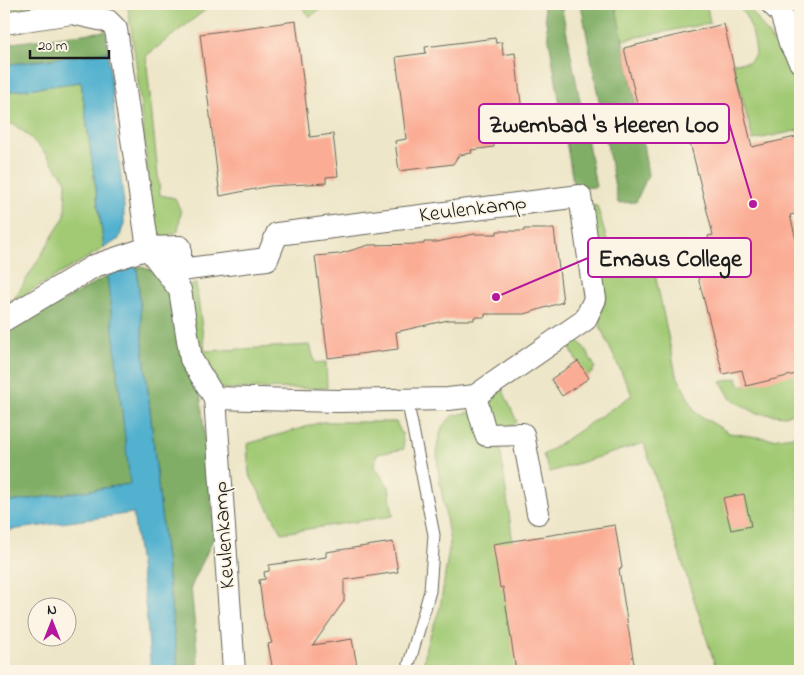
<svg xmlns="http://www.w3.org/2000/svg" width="804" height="675" font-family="'Indie Flower',sans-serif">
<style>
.green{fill:#a2ca75;stroke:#5f7348}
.forest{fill:#81ae66;stroke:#4e6541}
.water{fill:#51b1cf;stroke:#366676}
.building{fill:#fbac94}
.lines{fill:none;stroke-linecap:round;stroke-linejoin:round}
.service-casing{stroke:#656358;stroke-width:13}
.minor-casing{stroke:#656358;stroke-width:24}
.service{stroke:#fff;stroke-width:11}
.minor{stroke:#fff;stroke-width:22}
.labels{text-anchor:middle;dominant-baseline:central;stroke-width:4;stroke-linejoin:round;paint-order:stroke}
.street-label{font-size:22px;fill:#1c1c1c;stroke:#fcf5e5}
.leader{fill:none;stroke:#b5179e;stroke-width:2}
.callout-dot{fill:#b5179e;stroke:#fcf5e5;stroke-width:2}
.callout{fill:#fcf5e5;stroke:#b5179e;stroke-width:2}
.callout-label{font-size:24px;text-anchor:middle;font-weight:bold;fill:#1c1c1c}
</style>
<rect width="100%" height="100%" fill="#fcf5e5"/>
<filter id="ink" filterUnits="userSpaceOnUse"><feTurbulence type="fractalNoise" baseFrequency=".02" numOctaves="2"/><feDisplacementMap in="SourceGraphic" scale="10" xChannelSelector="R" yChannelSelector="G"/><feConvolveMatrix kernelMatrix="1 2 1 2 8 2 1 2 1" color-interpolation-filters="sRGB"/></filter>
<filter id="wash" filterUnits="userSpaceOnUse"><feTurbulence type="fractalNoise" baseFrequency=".0096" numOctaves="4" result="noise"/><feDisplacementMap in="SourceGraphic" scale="20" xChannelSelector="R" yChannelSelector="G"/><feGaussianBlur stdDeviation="1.12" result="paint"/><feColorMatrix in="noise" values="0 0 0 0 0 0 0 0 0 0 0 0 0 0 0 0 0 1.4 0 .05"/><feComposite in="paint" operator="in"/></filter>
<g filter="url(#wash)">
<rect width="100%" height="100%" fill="#ede6c8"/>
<g class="green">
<polygon points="4,4 53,4 4,11"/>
<polygon points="114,4 213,4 146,56 160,195 175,198 181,212 178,231 168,237 161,238 154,231 136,63 128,8"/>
<polygon points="300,4 328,4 309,17"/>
<polygon points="615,4 708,4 707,7 710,23 622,40"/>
<path d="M736 4H747L800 81V130L753 140 733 63 749 62 756 54C754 35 750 17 736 4Z"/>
<path d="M81 82 104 248 13 301 4 305V299L13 301 65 216 66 181C51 161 29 128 4 121V92Z"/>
<polygon points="589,206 597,206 607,240 654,269 676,374 696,413 729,433 772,439 800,435 800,671 717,671 644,443 550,472 543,455 632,395 601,329 600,315 606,296"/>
<polygon points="196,283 205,351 310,345 315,363 326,362 327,388 221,389 196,352 189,287"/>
<polygon points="573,340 579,341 586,350 595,367 592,373 585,376 567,343"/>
<polygon points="800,370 800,410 785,416 756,413 731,399 721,382 737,378 740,386"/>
<path d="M502 388 517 422 509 428H498C489 417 490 407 494 393Z"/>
<polygon points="470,412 500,446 530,671 423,671 426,646 440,608 450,542 438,470 437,447 442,427 452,416"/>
<polygon points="322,422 396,422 402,434 404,449 377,454 374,466 389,487 393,516 282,533 249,474 247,444"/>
</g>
<g class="forest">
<polygon points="543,4 561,4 582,111 596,187 574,188"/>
<polygon points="581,4 615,4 639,118 648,175 636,202 618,203"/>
<polygon points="106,31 108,52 4,65 4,44"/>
<polygon points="137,266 156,271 174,298 200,390 215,535 191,587 199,671 178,671 143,345"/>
<polygon points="107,276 131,484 4,503 4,335"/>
</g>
<g class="water">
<polygon points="108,52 124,206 124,224 119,239 104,248 81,82 4,92 4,65"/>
<polygon points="129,266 137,266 143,345 178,671 151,671 146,611 133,513 4,531 4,503 130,484 107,276"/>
</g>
<g id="blocks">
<g class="building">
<polygon points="296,21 310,137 333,134 338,176 326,177 326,183 270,186 220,196 200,34"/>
<polygon points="724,24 752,147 800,136 800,213 790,215 800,256 800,373 746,386 742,370 723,374 690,246 709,242 708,236 713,235 683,114 642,124 624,48"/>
<polygon points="495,38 496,43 502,42 503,55 515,53 524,129 522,140 493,137 494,147 471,150 472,153 459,155 453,164 399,171 395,141 406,139 396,57 426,53 425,47"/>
<polygon points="524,229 554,229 563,302 525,314 485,314 485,317 474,317 474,320 448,320 396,332 398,349 328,358 315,256 339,254 369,245 424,244 424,242 437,242 474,234 497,234 497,231 524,231"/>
<polygon points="578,361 589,378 562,396 551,379"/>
<polygon points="744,494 751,526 731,530 723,498"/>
<polygon points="615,525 622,568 619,569 635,671 516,671 503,587 500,588 493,544"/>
<polygon points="393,542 398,572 344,580 344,601 313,645 352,639 358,671 273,671 268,644 272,643 264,617 259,580 265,579 264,572 269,571 269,565 326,557 326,552"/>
</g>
</g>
</g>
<g filter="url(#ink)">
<use href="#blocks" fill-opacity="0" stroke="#656358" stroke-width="1"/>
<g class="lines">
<g class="service-casing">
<polyline id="service" points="407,399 434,535 430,591 409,664"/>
</g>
<g class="minor-casing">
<g id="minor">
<polyline points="772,4 781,13 790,43 800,62"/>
<polyline points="4,23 72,13 77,4"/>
<polyline points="4,320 94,266 148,248 180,290 191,359 215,398 338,401 448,399 475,396 585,320 595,299 580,196 277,234 267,259 180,270 180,247 148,248 116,29 108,21 72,13"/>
<polyline points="475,396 486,435 523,434 538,513"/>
<polyline points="215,398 234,671"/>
</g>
</g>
<use href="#service" class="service"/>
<use href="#minor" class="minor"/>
</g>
</g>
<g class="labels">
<g class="street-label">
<text transform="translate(473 210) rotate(-7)">Keulenkamp</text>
<text transform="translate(225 535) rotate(-94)">Keulenkamp</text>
</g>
</g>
<path class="leader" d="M753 204L729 123M496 297L588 258"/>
<g class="callout-dot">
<circle cx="753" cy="204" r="5"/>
<circle cx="496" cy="297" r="5"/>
</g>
<g class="callout">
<rect x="479" y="104" width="250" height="39" rx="5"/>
<rect x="588" y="238" width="163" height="39" rx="5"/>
</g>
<g class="callout-label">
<text x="604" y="132">Zwembad 's Heeren Loo</text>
<text x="670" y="266">Emaus College</text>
</g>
<rect width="804" height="675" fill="none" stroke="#fcf5e5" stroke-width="20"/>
<g transform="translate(52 622)"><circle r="24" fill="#fcf5e5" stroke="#a29e95"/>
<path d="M0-4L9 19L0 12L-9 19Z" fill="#b5179e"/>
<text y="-8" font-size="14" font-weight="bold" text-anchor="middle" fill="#1c1c1c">N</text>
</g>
<path d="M30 50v8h79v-8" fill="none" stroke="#1c1c1c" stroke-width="2.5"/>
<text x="38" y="50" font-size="15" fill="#1c1c1c" stroke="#fcf5e5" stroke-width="4" paint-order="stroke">20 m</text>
</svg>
